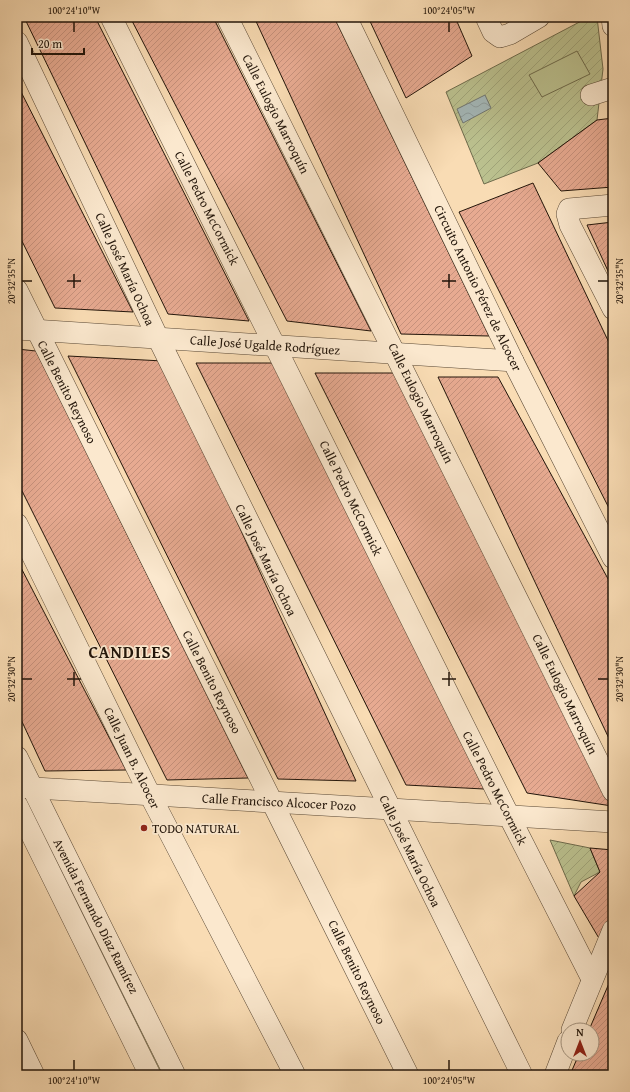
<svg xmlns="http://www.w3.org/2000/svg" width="630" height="1092" font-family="'Gentium Book Plus',serif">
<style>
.garden{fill:url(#garden-furrows);stroke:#6e6b4c}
.pitch{fill:#bbc18f;stroke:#6e6b4c}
.water{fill:url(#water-waves);stroke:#707773}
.building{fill:url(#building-hatch);stroke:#22150a}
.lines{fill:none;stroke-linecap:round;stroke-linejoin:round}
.minor-casing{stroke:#584734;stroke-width:22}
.minor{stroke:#fbe8ce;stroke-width:21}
.ticks{fill:none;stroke:#22150a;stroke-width:1.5}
.poi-dot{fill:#8f2418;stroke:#fbe8ce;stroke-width:1.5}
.labels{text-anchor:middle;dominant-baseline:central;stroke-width:3.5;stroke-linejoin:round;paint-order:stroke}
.street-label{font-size:13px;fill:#22150a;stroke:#fbe8ce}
.poi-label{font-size:13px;fill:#22150a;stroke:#fbe8ce;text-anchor:start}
.district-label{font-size:17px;font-weight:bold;letter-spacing:1px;fill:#22150a;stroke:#fbe8ce}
.neatline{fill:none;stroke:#22150a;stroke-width:1.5}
.ticks-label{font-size:10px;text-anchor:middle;fill:#22150a}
</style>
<defs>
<pattern id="garden-furrows" width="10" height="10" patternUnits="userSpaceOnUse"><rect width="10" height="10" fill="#bbc18f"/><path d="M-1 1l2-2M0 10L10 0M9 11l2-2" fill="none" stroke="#a0a57a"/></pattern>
<pattern id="water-waves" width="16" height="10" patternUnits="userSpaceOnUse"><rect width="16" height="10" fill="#a4b8b9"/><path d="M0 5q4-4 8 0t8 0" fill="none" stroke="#8d9d9e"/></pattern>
<pattern id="building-hatch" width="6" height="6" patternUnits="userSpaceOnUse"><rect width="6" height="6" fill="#e7aa91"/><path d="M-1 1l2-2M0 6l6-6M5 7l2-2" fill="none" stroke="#c6917c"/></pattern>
</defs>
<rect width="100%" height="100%" fill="#f9dcb4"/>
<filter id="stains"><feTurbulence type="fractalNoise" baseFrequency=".005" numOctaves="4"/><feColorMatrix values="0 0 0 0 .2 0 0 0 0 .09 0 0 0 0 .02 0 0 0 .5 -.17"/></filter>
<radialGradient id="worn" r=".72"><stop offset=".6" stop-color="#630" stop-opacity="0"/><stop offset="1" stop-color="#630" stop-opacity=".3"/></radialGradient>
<g class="garden">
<polygon points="589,17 597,17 603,69 597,120 538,163 484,184 446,92"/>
<polygon points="33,811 169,1075 159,1075"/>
<polygon points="550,840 590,848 600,872 581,882 574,896"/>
</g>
<polygon class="pitch" points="577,51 590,74 542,97 529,75"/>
<polygon class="water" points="485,95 491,108 463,123 457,109"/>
<g class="building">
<polygon points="24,17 95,17 249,321 168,314"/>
<polygon points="130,17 213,17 371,331 287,321"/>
<polygon points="254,17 334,17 489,336 401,334"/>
<polygon points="368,17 455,17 472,56 406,98"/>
<polygon points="17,84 133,312 55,308 17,231"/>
<polygon points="613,118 613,187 561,191 538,163 597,120"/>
<polygon points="533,183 613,351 613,516 459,212"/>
<polygon points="613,222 613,282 587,225"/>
<polygon points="17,349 36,351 248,778 167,780 17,481"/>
<polygon points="68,356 163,361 356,781 278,779"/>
<polygon points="196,363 277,363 484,789 406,785"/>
<polygon points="315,373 401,373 612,806 527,793"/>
<polygon points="438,377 498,377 613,588 613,747"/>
<polygon points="17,560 126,770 45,771 17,711"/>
<polygon points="590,848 613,850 613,914 600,940 574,896 600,872"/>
<polygon points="613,974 613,1075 570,1075 579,1054 592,1054 592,1030 589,1030"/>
</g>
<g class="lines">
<g class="minor-casing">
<g id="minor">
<polyline points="111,17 509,816 592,979"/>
<polyline points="227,17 613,791"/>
<polyline points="346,17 513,361 613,558"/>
<polyline points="486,17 493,32 500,37 510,34 539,17"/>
<polyline points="612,17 613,26"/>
<polyline points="17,42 158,338 522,1075"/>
<polyline points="591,95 613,88"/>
<polyline points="613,205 569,209 567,214 570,225 613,309"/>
<polyline points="17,290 408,1075"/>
<polyline points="17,329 513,361"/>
<polyline points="17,524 150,795 295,1075"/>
<polyline points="17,757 175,1075"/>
<polyline points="17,787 613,822"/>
<polyline points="17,805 150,1075"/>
<polyline points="572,1030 613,930"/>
<polyline points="17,1040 34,1075"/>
<polyline points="555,1075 568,1041"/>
</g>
</g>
<use href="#minor" class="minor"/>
</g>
<path class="ticks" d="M74 22V32M449 22V32M74 274V288M449 274V288M22 281H32M67 281H81M442 281H456M598 281H608M74 672V686M449 672V686M22 679H32M67 679H81M442 679H456M598 679H608M74 1060V1070M449 1060V1070"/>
<circle class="poi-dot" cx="144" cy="828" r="4"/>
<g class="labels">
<g class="street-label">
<text transform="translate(276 114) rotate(63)">Calle Eulogio Marroquín</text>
<text transform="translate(207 208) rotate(63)">Calle Pedro McCormick</text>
<text transform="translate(125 269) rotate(65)">Calle José María Ochoa</text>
<text transform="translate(478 288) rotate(64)">Circuito Antonio Pérez de Alcocer</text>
<text transform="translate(265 345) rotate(4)">Calle José Ugalde Rodríguez</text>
<text transform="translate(67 392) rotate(63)">Calle Benito Reynoso</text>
<text transform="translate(421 403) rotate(64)">Calle Eulogio Marroquín</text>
<text transform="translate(351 498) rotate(64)">Calle Pedro McCormick</text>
<text transform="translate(266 560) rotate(64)">Calle José María Ochoa</text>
<text transform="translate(212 682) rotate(63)">Calle Benito Reynoso</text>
<text transform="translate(565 694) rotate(64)">Calle Eulogio Marroquín</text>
<text transform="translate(132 758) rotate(64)">Calle Juan B. Alcocer</text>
<text transform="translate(495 788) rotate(63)">Calle Pedro McCormick</text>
<text transform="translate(279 802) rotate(3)">Calle Francisco Alcocer Pozo</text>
<text transform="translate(410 851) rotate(64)">Calle José María Ochoa</text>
<text transform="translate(96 916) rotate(63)">Avenida Fernando Díaz Ramírez</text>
<text transform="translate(357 972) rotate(64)">Calle Benito Reynoso</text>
</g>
<g class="poi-label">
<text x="152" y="828">TODO NATURAL</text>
</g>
<g class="district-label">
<text x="130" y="651">CANDILES</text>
</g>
</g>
<rect width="630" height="1092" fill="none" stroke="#f9dcb4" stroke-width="44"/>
<g transform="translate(580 1042)"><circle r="19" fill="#fbe8ce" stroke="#a49480"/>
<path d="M0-3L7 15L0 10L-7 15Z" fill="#8f2418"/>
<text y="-6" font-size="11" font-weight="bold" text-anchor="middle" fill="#22150a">N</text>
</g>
<path d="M32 48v6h52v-6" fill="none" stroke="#22150a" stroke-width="2"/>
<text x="38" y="48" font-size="12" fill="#22150a" stroke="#fbe8ce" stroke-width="3" paint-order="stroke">20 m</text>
<rect x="22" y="22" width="586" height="1048" class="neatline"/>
<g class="ticks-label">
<text x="74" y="14">100°24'10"W</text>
<text x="449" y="14">100°24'05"W</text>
<text transform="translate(11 281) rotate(-90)" y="4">20°32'35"N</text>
<text transform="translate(619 281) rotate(-90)" y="4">20°32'35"N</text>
<text transform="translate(11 679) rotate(-90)" y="4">20°32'30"N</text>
<text transform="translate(619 679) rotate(-90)" y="4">20°32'30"N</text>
<text x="74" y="1084">100°24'10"W</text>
<text x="449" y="1084">100°24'05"W</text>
</g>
<rect width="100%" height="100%" filter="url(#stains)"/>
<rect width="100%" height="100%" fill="url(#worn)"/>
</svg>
